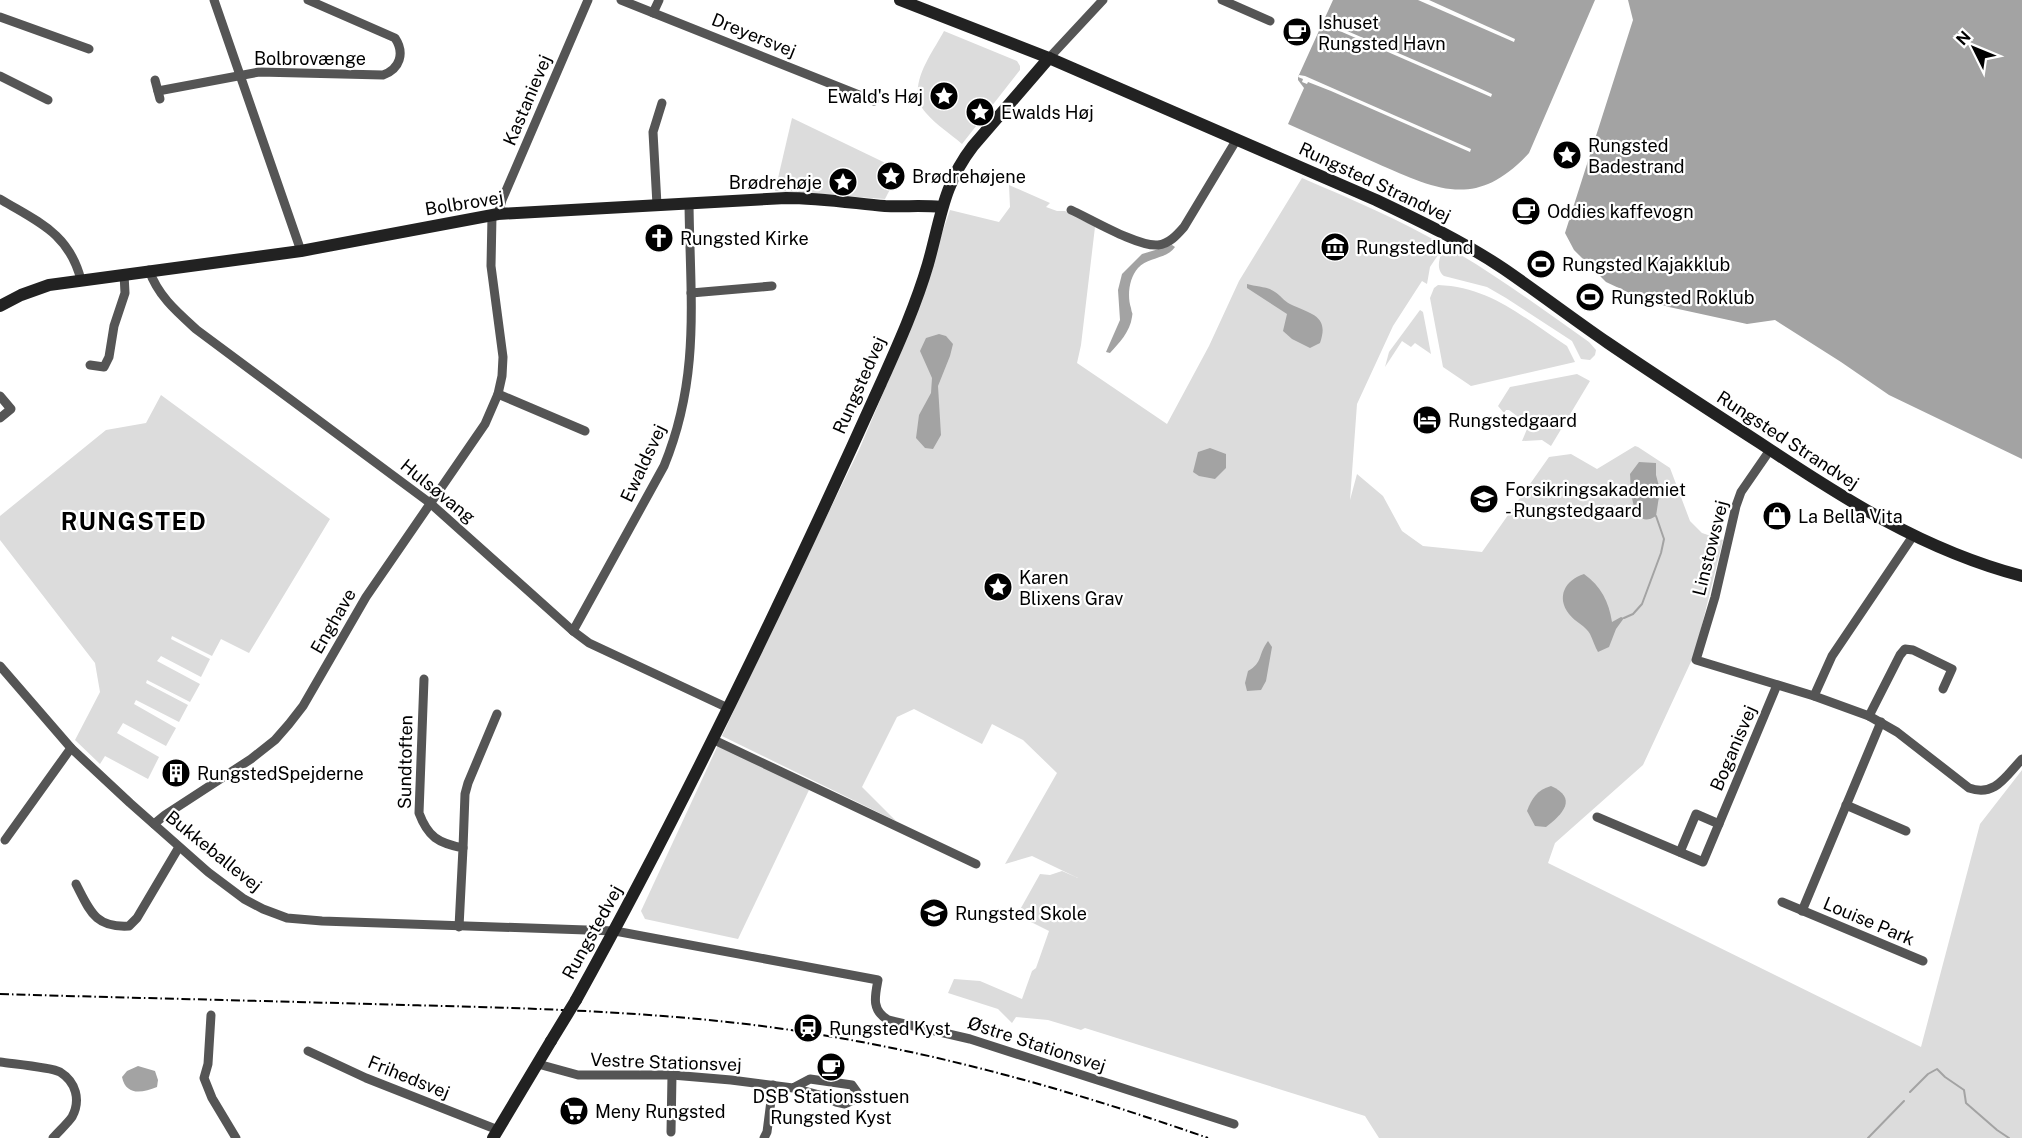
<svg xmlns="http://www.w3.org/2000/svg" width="2022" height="1138" font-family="'Public Sans',sans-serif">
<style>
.green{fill:#dcdcdc}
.water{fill:#a3a3a3}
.pier{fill:#fff}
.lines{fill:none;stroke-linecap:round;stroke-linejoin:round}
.stream{stroke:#a3a3a3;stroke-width:2}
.street{stroke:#555;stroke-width:9}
.secondary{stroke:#222;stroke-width:12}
.rail{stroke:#000;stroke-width:2;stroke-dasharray:9 3 1.5 3;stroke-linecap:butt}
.secondary-bridge{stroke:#222;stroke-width:12}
.labels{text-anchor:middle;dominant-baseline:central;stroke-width:4.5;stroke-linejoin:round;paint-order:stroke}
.poi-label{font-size:18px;fill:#000;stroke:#fff;text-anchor:start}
.street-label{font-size:18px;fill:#000;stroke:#fff}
.district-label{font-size:24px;font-weight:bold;letter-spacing:1.5px;fill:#000;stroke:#fff}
</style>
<rect width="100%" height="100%" fill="#fff"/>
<g class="green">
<path d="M944 31 1017 61 1020 66V70L962 144C951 134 936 125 926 113 904 88 932 54 944 31Z"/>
<polygon points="792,118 900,170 885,199 775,191"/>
<path d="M1302 178C1351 199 1400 220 1447 247 1497 275 1543 310 1589 342L1596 350 1595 355 1590 360 1581 359 1572 341 1506 298 1487 287 1444 276C1435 270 1439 253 1447 247L1444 246 1430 267 1427 284 1422 281 1393 326 1357 404 1350 500 1357 474 1383 496 1402 531 1423 546 1482 552 1549 457 1571 454 1597 469 1635 446 1638 447 1670 468 1690 521 1702 533 1723 540 1695 653 1643 765 1555 843 1548 863 1921 1047 1980 824 2022 770V1138H1379L1365 1116 1085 1028 1081 1030 1048 1020 1016 1017 1012 1023 998 1009 948 993 954 979 980 981 1022 999 1032 971 1036 968 1049 931 1017 915 1040 874 1050 875 1062 871 1078 878 1032 856 1005 864 1057 773 1023 740 992 724 982 744 914 709 897 717 862 787 896 821 722 736 779 614 859 450 904 344 950 210 999 222 1010 207 1009 185 1050 203 1046 207 1057 211H1065L1095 227 1081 345 1077 363 1167 424 1209 346 1239 281Z"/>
<path d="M1438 285C1489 287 1520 315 1561 342L1567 346 1575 362 1471 386 1443 367 1430 298 1434 288Z"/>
<polygon points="1420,310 1423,312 1431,354 1415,343 1411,347 1402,341 1385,367 1389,352"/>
<polygon points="1577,374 1590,381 1551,446 1542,440 1522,441 1527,429 1525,422 1509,410 1506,410 1504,413 1498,406 1510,387"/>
<polygon points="161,395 330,519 249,653 221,639 212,656 172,636 171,639 210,659 201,677 161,656 157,661 200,684 190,702 147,680 146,683 188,705 179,722 136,700 134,704 176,728 166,746 123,723 117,733 159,757 148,779 105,756 100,764 75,740 100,692 95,663 0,540 0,516 106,430 146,423"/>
<polygon points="718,745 809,790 738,939 645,919 641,911"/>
</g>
<g class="water">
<path d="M1333 0H1595L1529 153C1476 210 1438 190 1376 163 1347 150 1317 137 1288 124L1304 88 1298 80V77Z"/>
<polygon points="1628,0 2022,0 2022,459 1889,395 1841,362 1775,320 1747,324 1669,307 1640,298 1606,282 1574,250 1565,233 1633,20"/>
<path d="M1172 245 1175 247C1167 259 1148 257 1138 268 1129 278 1127 296 1131 308 1132 315 1133 311 1132 317 1130 332 1119 343 1110 353L1106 352 1120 320 1118 290 1122 274 1142 254Z"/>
<path d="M1247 284C1256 287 1267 286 1275 292 1280 295 1284 301 1290 304 1310 314 1330 315 1320 343L1310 348 1292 339 1283 331 1287 314 1247 288Z"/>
<polygon points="939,334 946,336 953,344 950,356 938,386 941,435 933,449 925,448 916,438 919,415 931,393 932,378 920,351 926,338"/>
<polygon points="1210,448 1226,454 1226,468 1215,479 1199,476 1193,472 1198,452"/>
<path d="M1639 462 1656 463V475L1660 490 1656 516C1631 532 1631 488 1630 474Z"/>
<path d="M1584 574C1601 586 1609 602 1612 622L1621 617 1624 618 1616 629 1609 647 1598 652C1595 647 1593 640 1590 634 1586 626 1575 622 1569 614 1556 597 1565 580 1584 574Z"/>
<path d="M1268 641 1272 647 1266 681 1261 690 1247 691 1245 683 1248 671C1263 663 1258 654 1268 641Z"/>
<path d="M1551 786C1578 798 1563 814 1546 827L1535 826 1527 811C1532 798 1537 790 1551 786Z"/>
<path d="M138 1066 155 1071 158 1080 157 1087C142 1093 126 1096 122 1077L127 1071Z"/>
</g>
<g class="pier">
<polygon points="1418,0 1429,0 1515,39 1514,42"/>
<polygon points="1324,21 1479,88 1492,94 1491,97 1326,25 1323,23"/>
<polygon points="1299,75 1305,76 1471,149 1470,152 1331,91 1308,82 1307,84 1302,82 1303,79 1298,77"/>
</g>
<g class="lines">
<g class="stream">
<polyline points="1624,618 1633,614 1642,604 1661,553 1664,539 1656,516"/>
<polyline points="1910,1092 1928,1074 1937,1069 1945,1077 1964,1090 1966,1103 1997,1130 2009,1138"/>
<polyline points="1868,1138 1904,1101"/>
</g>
<g class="street">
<polyline points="214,0 301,251"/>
<polyline points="621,0 874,101"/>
<polyline points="1222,0 1270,21"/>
<polyline points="653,13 659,0"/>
<polyline points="0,17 89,49"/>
<polyline points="1049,58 1103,0"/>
<polyline points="0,76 48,100"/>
<polyline points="155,80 160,99"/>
<path d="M158 91 259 72 383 75C400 69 405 53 395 38L308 0"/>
<path d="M0 199C38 222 69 233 81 280"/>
<polyline points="657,205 653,132 662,103"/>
<path d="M1071 210C1091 219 1138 247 1158 245 1169 244 1177 235 1184 227L1237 139"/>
<polyline points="498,214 502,200 588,0"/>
<path d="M149 270C158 296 177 312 197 330L430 503 573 631 589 643 728 708"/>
<polyline points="691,293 772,286"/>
<polyline points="90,365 104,367 109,357 114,326 125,293 124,274"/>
<polyline points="498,394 585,431"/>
<polyline points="0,396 11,409 0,418"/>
<path d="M1770 450 1741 492 1736 506 1715 597 1696 660 1814 696 1869 716 1897 732 1969 788C1995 797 2005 777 2022 759"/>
<path d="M573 631 664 466C701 376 690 298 689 203"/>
<path d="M0 666 71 748 130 803 208 872 244 899 263 909 287 918 322 921 615 931 878 980C875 996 871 1010 888 1020L970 1039 1234 1124"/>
<path d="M424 679 419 813C428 837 438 843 463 848L459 927"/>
<polyline points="1814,696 1832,656 1913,536"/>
<polyline points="1869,716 1900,655 1905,649 1913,650 1952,669 1943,689"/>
<polyline points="712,739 976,864"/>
<polyline points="1846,805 1906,831"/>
<polyline points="1597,817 1703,862 1777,685"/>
<polyline points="154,824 165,815 251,759 275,740 289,724 303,706 366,597 485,424 498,394 502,376 503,357 491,266 492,216"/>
<polyline points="5,840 71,748"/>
<polyline points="463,848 465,794 468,783 497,714"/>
<polyline points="1680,852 1696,814 1719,824"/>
<path d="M76 884C90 911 95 928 129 926L137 918 179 847"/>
<polyline points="1782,902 1923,961"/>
<polyline points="1802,911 1881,722"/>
<polyline points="211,1015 208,1064 204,1078 212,1098 236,1138"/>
<polyline points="308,1051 366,1078 498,1130"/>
<path d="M0 1062C13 1064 50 1067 60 1072 76 1082 81 1100 72 1117 67 1124 59 1131 53 1138"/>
<polyline points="538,1064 578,1075 672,1075 731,1080 793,1088 827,1097 836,1102 845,1104 853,1100 857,1092 852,1085 810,1079 793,1088"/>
<polyline points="671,1132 672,1075"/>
<polyline points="764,1138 767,1132 773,1085"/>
</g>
<g class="secondary">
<path d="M900 0 1049 58 1376 200C1420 221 1464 242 1504 269 1539 293 1573 319 1608 343 1658 377 1709 410 1760 443 1844 499 1923 550 2022 576"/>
<path d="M0 306 21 295 49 285 301 251 498 214 786 198C819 198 852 203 885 206 904 207 922 205 941 207"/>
<path d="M576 1000C687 800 787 592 881 383 898 345 916 305 928 264 941 218 943 185 973 146L1049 58"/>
<polyline points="493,1138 551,1041"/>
</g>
<path class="rail" d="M0 994C135 998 271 1001 406 1005 525 1008 644 1011 762 1026 915 1046 1063 1087 1208 1138"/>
<polyline class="secondary-bridge" points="551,1041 576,1000"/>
</g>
<defs>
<g id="cafe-disc" transform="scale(1.5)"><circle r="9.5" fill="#000" stroke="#fff"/><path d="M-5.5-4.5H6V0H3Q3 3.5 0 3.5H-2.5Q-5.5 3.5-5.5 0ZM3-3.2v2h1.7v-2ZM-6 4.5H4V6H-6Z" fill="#fff"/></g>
<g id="sight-disc" transform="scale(1.5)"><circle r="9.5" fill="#000" stroke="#fff"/><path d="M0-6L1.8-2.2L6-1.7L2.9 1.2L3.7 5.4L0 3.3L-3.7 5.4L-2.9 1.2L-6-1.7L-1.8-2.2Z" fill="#fff"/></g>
<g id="church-disc" transform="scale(1.5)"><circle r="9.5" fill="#000" stroke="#fff"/><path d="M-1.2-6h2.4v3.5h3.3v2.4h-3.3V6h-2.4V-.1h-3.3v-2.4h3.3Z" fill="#fff"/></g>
<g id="museum-disc" transform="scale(1.5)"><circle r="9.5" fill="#000" stroke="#fff"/><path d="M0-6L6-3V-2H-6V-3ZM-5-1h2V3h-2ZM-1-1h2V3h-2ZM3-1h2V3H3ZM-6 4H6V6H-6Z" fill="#fff"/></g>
<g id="stadium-disc" transform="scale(1.5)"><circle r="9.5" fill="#000" stroke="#fff"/><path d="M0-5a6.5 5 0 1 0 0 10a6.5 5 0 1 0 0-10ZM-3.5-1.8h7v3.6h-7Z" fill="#fff"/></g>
<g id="hotel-disc" transform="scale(1.5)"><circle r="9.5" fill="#000" stroke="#fff"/><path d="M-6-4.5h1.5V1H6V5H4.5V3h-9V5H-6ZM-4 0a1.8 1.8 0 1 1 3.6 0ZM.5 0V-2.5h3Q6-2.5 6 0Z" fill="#fff"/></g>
<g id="school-disc" transform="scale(1.5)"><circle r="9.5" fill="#000" stroke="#fff"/><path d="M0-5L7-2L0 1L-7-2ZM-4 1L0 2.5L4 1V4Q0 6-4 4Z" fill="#fff"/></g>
<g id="shop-disc" transform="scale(1.5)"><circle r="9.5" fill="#000" stroke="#fff"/><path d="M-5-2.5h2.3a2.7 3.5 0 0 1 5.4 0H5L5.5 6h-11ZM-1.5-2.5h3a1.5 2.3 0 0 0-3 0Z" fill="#fff"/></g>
<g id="building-disc" transform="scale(1.5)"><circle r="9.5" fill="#000" stroke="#fff"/><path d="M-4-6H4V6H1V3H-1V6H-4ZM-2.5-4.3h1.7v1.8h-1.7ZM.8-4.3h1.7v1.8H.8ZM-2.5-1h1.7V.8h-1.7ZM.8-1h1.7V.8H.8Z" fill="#fff"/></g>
<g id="station-disc" transform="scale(1.5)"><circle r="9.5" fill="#000" stroke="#fff"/><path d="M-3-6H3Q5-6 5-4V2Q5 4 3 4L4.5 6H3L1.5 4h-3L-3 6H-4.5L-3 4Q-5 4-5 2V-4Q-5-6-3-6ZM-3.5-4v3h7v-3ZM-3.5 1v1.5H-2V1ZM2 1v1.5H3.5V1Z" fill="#fff"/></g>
<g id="supermarket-disc" transform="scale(1.5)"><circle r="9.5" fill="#000" stroke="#fff"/><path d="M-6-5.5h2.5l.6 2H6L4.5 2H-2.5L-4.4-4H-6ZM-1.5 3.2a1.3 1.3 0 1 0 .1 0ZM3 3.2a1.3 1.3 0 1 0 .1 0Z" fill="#fff"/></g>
</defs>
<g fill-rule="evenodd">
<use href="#cafe-disc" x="1297" y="32"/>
<use href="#sight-disc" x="944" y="96"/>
<use href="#sight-disc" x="980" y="112"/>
<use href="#sight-disc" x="1567" y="155"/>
<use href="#sight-disc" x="891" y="176"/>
<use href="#sight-disc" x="843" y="182"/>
<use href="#cafe-disc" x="1526" y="211"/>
<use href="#church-disc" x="659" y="238"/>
<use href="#museum-disc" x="1335" y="247"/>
<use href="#stadium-disc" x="1541" y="264"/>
<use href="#stadium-disc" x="1590" y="297"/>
<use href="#hotel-disc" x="1427" y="420"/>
<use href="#school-disc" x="1484" y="499"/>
<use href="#shop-disc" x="1777" y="516"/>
<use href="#sight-disc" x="998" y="587"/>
<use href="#building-disc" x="176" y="773"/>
<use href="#school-disc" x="934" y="913"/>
<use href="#station-disc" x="808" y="1028"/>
<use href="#cafe-disc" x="831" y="1067"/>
<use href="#supermarket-disc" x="574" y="1111"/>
</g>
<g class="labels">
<g class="poi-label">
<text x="1318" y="22">Ishuset<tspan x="1318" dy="21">Rungsted Havn</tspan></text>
<text x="923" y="96" text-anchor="end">Ewald's Høj</text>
<text x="1001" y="112">Ewalds Høj</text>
<text x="1588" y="145">Rungsted<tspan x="1588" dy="21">Badestrand</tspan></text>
<text x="912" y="176">Brødrehøjene</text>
<text x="822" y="182" text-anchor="end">Brødrehøje</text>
<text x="1547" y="211">Oddies kaffevogn</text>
<text x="680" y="238">Rungsted Kirke</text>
<text x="1356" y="247">Rungstedlund</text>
<text x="1562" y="264">Rungsted Kajakklub</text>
<text x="1611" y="297">Rungsted Roklub</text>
<text x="1448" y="420">Rungstedgaard</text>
<text x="1505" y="489">Forsikringsakademiet<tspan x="1505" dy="21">- Rungstedgaard</tspan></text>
<text x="1798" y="516">La Bella Vita</text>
<text x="1019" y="577">Karen<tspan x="1019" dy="21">Blixens Grav</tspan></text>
<text x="197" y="773">RungstedSpejderne</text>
<text x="955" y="913">Rungsted Skole</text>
<text x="829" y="1028">Rungsted Kyst</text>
<text x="831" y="1096" text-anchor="middle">DSB Stationsstuen<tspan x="831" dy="21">Rungsted Kyst</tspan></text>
<text x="595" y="1111">Meny Rungsted</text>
</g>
<g class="street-label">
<text transform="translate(754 35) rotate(22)">Dreyersvej</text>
<text x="310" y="58">Bolbrovænge</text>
<text transform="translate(527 100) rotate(-67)">Kastanievej</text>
<text transform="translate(1375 182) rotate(25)">Rungsted Strandvej</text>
<text transform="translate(464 203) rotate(-9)">Bolbrovej</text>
<text transform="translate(859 385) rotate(-66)">Rungstedvej</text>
<text transform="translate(1788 440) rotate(33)">Rungsted Strandvej</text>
<text transform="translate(643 463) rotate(-65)">Ewaldsvej</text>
<text transform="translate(438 491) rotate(39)">Hulsøvang</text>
<text transform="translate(1710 548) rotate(-76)">Linstowsvej</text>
<text transform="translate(333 621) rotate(-60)">Enghave</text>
<text transform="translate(1733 748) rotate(-67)">Boganisvej</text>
<text transform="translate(405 762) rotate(-89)">Sundtoften</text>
<text transform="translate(214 851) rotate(39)">Bukkeballevej</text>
<text transform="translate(1869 921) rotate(23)">Louise Park</text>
<text transform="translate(592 932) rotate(-61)">Rungstedvej</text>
<text transform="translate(1037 1044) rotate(18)">Østre Stationsvej</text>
<text transform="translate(666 1062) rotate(2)">Vestre Stationsvej</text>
<text transform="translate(409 1077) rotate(22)">Frihedsvej</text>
</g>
<g class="district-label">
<text x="134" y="521">RUNGSTED</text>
</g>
</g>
<g transform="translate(1974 48) rotate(313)" stroke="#ffffff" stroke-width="4.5" paint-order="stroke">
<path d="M0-4.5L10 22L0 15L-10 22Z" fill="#000000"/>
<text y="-9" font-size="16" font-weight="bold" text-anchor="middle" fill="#000000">N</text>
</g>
</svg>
